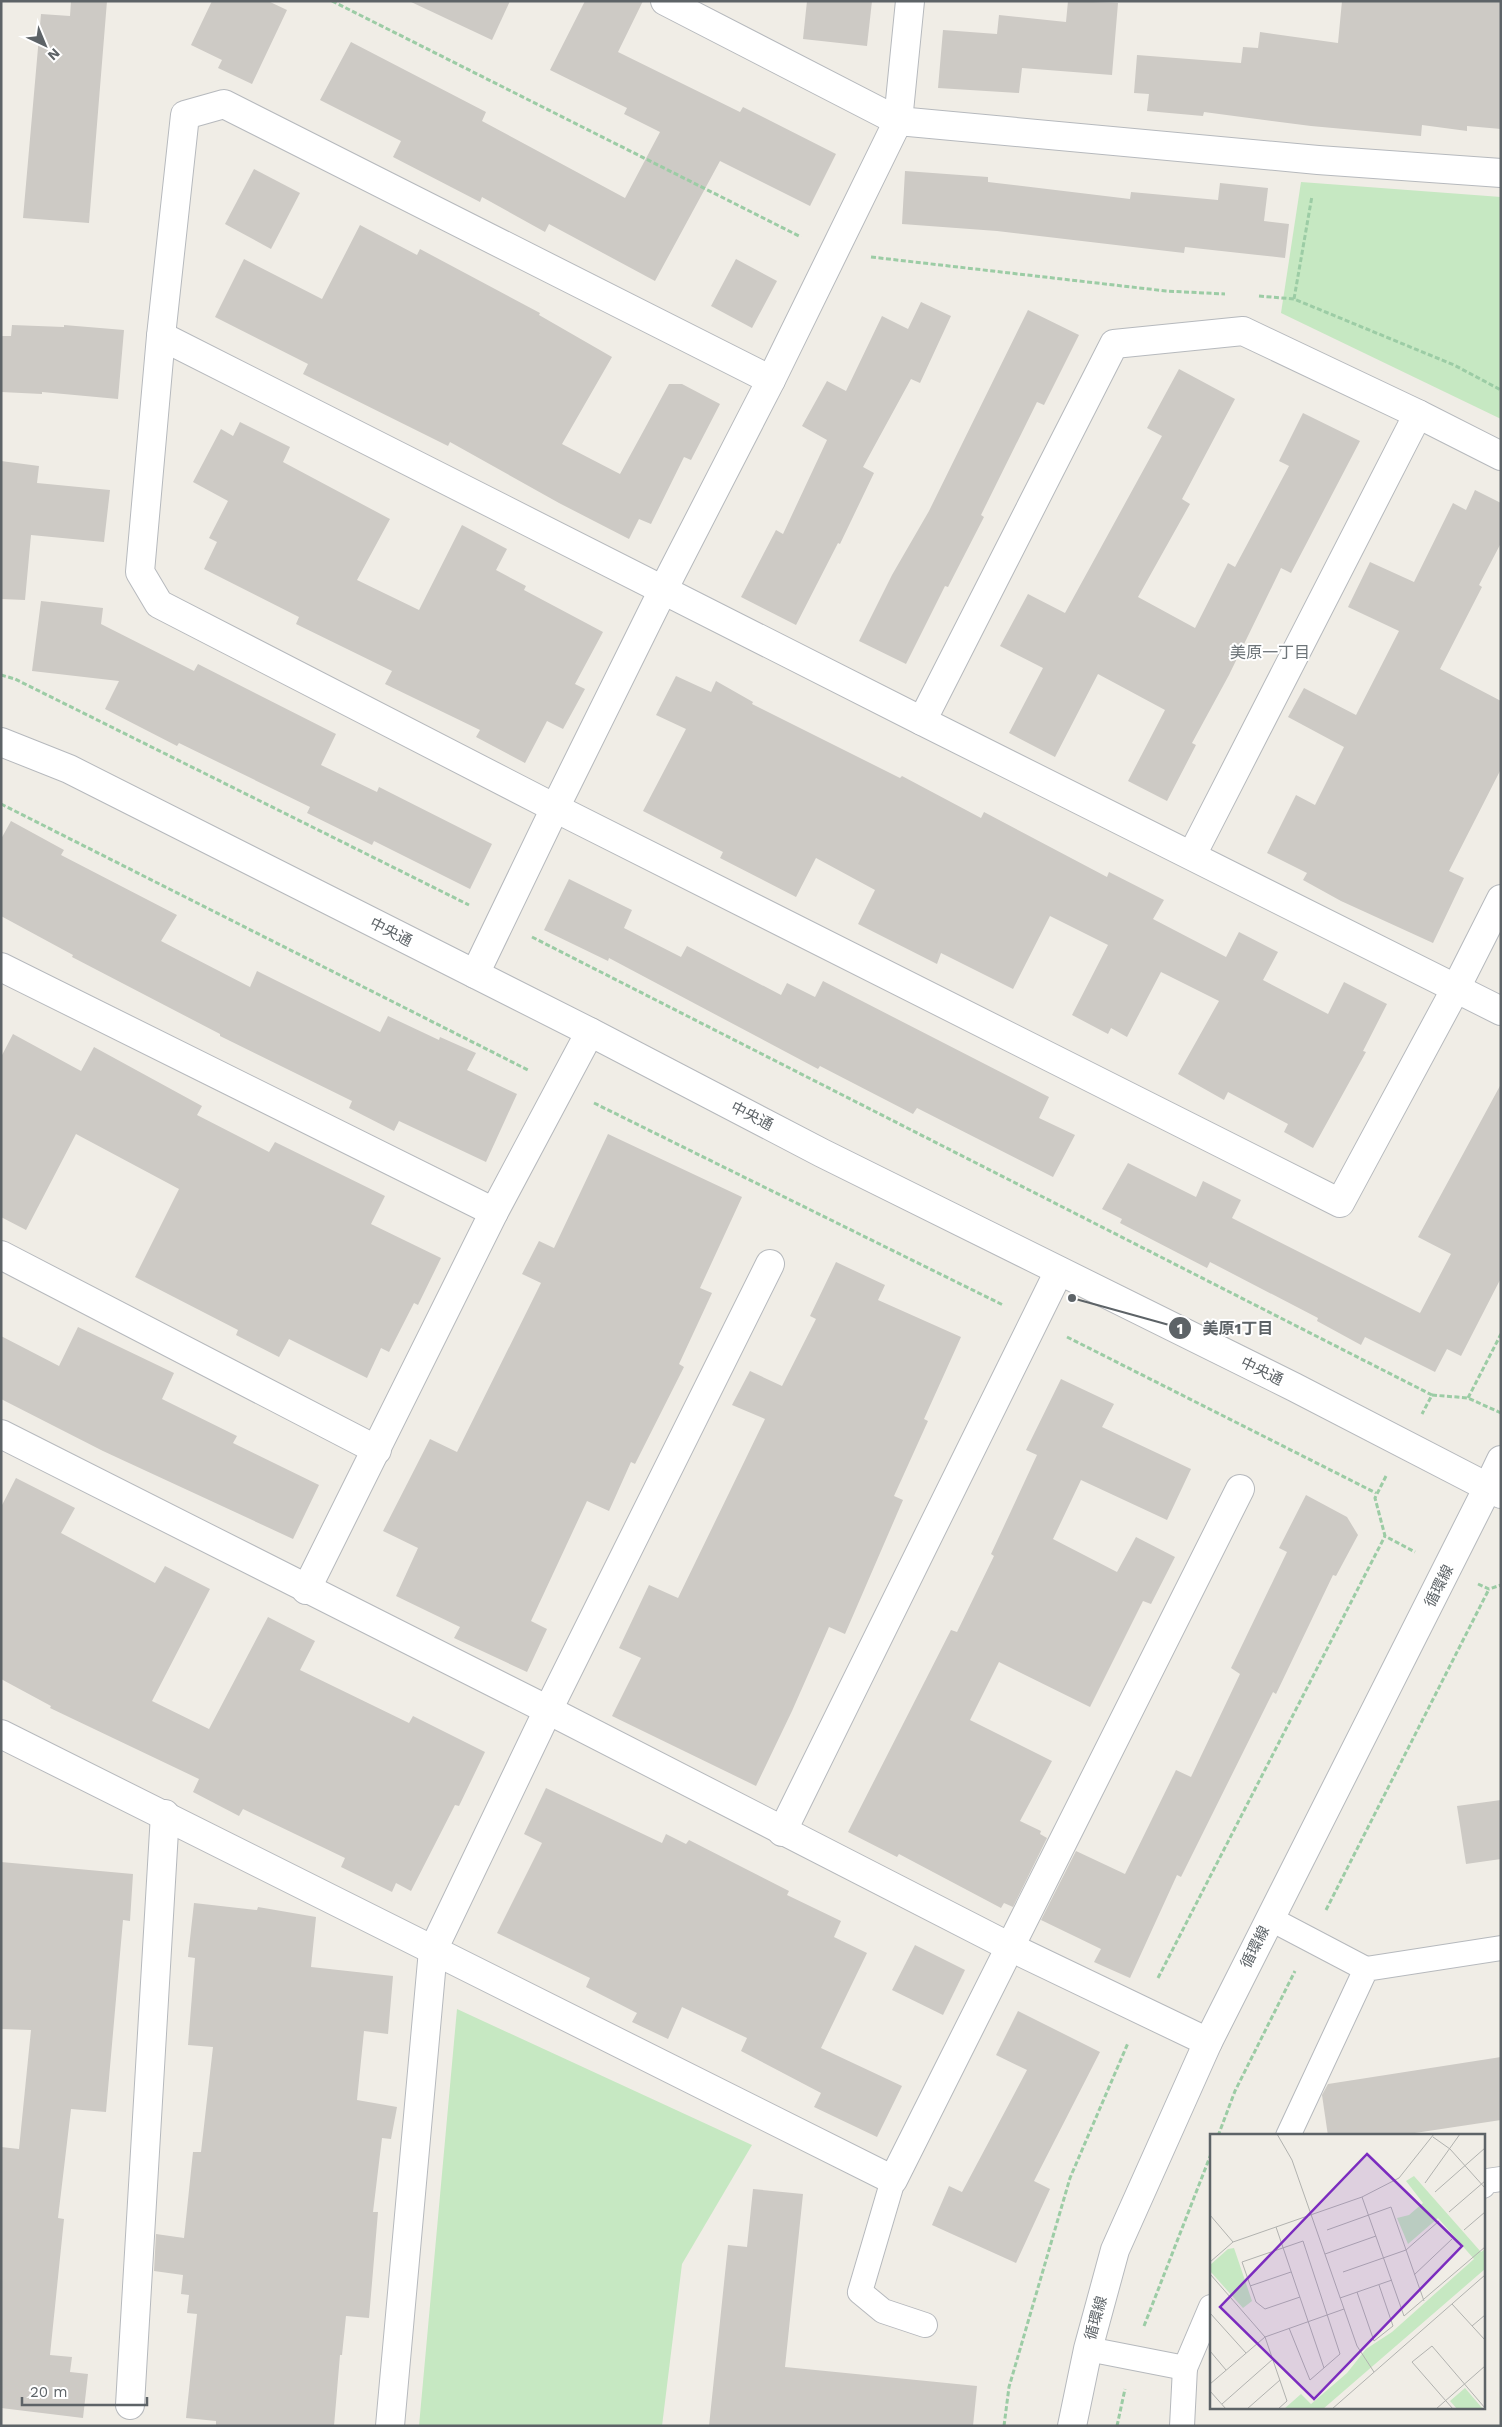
<svg xmlns="http://www.w3.org/2000/svg" width="1502" height="2427" font-family="'Work Sans','Noto Sans JP',sans-serif">
<style>
.park{fill:#c6e8c2}
.building{fill:#cdcac5}
.lines{fill:none;stroke-linecap:round;stroke-linejoin:round}
.service-casing{stroke:#b6b9bd;stroke-width:26}
.minor-casing{stroke:#b6b9bd;stroke-width:30}
.tertiary-casing{stroke:#b6b9bd;stroke-width:30}
.path{stroke:#9ccca5;stroke-width:3;stroke-dasharray:5 2.5;stroke-linecap:butt}
.service{stroke:#fff;stroke-width:24}
.minor{stroke:#fff;stroke-width:28}
.tertiary{stroke:#fff;stroke-width:28}
.labels{text-anchor:middle;dominant-baseline:central;stroke-width:4;stroke-linejoin:round;paint-order:stroke}
.street-label{font-size:15px;fill:#5d6367;stroke:#fff}
.neighbourhood-label{font-size:16px;fill:#6e7579;stroke:#fff}
.inset-road{fill:none;stroke:#b1b2af;stroke-width:1}
.view{fill:#7b2cbf;fill-opacity:0.15;stroke:#7b2cbf;stroke-width:2.5}
.inset-edge{fill:none;stroke:#5d6367;stroke-width:2.5}
.leader{fill:none;stroke:#5d6367;stroke-width:2}
.callout-dot{fill:#5d6367;stroke:#fff;stroke-width:2}
.mark-label{font-size:15px;text-anchor:middle;font-weight:bold;fill:#fff}
.callout-label{font-size:16px;text-anchor:middle;font-weight:bold;fill:#5d6367;stroke:#fff;stroke-width:4;stroke-linejoin:round;paint-order:stroke}
</style>
<rect width="100%" height="100%" fill="#f0ede6"/>
<g class="park">
<polygon points="1301,182 1501,197 1501,419 1281,313"/>
<polygon points="457,2009 752,2145 682,2264 662,2426 419,2426"/>
</g>
<g class="building">
<polygon points="71,1 107,1 89,223 23,218 41,14 70,16"/>
<polygon points="212,1 268,1 287,10 252,84 218,68 222,60 191,45"/>
<polygon points="409,1 510,1 492,40"/>
<polygon points="585,1 643,1 618,52 740,112 743,107 836,154 810,206 720,161 655,281 549,224 545,232 482,197 480,202 393,157 401,141 320,100 351,42 486,112 482,121 625,198 660,132 624,114 627,108 550,70"/>
<polygon points="807,1 872,1 867,46 803,39"/>
<polygon points="1068,1 1118,3 1112,75 1022,68 1019,93 938,88 943,30 997,34 999,15 1066,22"/>
<polygon points="1342,1 1501,1 1501,129 1467,126 1467,131 1422,125 1421,136 1311,126 1204,112 1203,116 1147,111 1149,94 1134,93 1137,55 1241,63 1243,47 1258,48 1260,32 1338,43"/>
<polygon points="254,169 300,193 271,249 225,224"/>
<polygon points="905,171 988,177 988,182 1130,199 1131,192 1218,200 1220,183 1268,188 1264,221 1289,224 1285,258 1185,247 1184,253 997,231 902,224"/>
<polygon points="360,225 417,255 420,249 540,313 539,315 612,357 562,444 620,474 669,384 682,384 720,404 691,460 684,457 651,524 639,519 629,539 559,503 450,442 448,446 303,374 308,364 215,317 244,259 322,299"/>
<polygon points="736,259 777,281 752,328 711,306"/>
<polygon points="921,302 951,316 920,383 911,379 863,467 874,473 840,544 838,543 796,625 741,597 776,530 783,534 827,440 802,426 827,381 846,391 882,316 908,329"/>
<polygon points="1028,310 1079,335 1044,405 1037,402 981,515 984,517 948,587 945,586 906,664 859,641 892,575 929,511"/>
<polygon points="12,325 64,327 64,325 124,330 118,399 42,392 42,394 1,392 1,336 11,336"/>
<polygon points="1179,369 1235,399 1182,499 1190,504 1138,597 1195,628 1228,563 1235,567 1289,466 1279,461 1303,413 1360,441 1291,573 1281,568 1229,675 1192,743 1196,745 1167,801 1128,781 1165,710 1098,674 1055,757 1009,733 1043,668 1000,646 1028,594 1065,613 1162,436 1147,428"/>
<polygon points="240,422 290,447 283,462 390,519 357,580 419,610 462,525 507,549 496,570 526,586 524,590 603,632 575,684 585,689 563,729 547,721 525,763 476,737 480,730 385,684 392,671 296,624 299,617 204,569 217,542 209,538 228,501 193,482 221,429 233,436"/>
<polygon points="1,461 39,466 37,483 110,490 104,542 31,535 25,600 1,599"/>
<polygon points="1475,490 1501,503 1501,543 1479,585 1482,587 1440,669 1501,701 1501,769 1449,871 1464,878 1433,943 1341,901 1303,880 1307,873 1267,853 1296,795 1315,805 1344,747 1288,717 1304,688 1356,715 1399,631 1348,607 1370,562 1414,582 1453,503 1466,510"/>
<polygon points="41,601 103,608 101,624 194,671 198,664 336,734 321,765 377,792 379,787 492,844 470,889 374,841 372,845 307,813 310,807 179,743 177,746 105,709 119,681 32,671"/>
<polygon points="676,676 711,692 716,681 753,702 752,704 900,778 902,776 981,818 984,812 1107,877 1109,872 1164,900 1153,919 1226,957 1239,932 1278,952 1263,980 1328,1014 1344,982 1387,1004 1363,1051 1366,1052 1313,1148 1284,1132 1288,1124 1228,1092 1224,1100 1178,1074 1219,1001 1161,972 1127,1037 1111,1028 1108,1034 1072,1015 1108,945 1050,916 1013,989 941,953 937,964 858,924 875,890 816,858 796,897 720,858 723,852 643,811 686,729 656,715"/>
<polygon points="11,821 64,850 61,855 177,915 161,941 250,987 257,971 380,1032 388,1016 439,1040 440,1037 476,1053 467,1070 517,1094 486,1162 399,1121 394,1131 349,1108 352,1101 220,1036 220,1034 72,957 73,955 1,916 1,839"/>
<polygon points="569,879 632,910 624,928 681,957 687,946 781,995 787,983 815,997 823,981 1049,1097 1039,1118 1075,1135 1053,1177 917,1108 913,1114 820,1066 818,1069 609,958 608,961 544,930"/>
<polygon points="13,1034 81,1071 94,1047 202,1106 197,1115 269,1152 275,1142 385,1196 371,1224 441,1258 418,1305 414,1303 389,1352 381,1348 367,1378 289,1339 279,1357 236,1335 238,1330 135,1277 179,1189 76,1134 26,1230 1,1217 1,1057"/>
<polygon points="1501,1084 1501,1278 1461,1356 1447,1349 1435,1372 1365,1337 1361,1345 1317,1321 1318,1318 1210,1262 1207,1268 1120,1223 1122,1219 1102,1209 1128,1163 1196,1197 1203,1181 1241,1200 1232,1218 1420,1313 1451,1254 1418,1237"/>
<polygon points="608,1134 742,1197 700,1288 712,1293 679,1364 684,1367 635,1464 631,1462 609,1511 587,1501 531,1621 547,1629 527,1672 454,1638 460,1627 396,1596 418,1548 383,1531 430,1439 457,1452 541,1283 522,1274 539,1241 554,1248"/>
<polygon points="836,1262 885,1285 878,1300 961,1337 924,1419 928,1421 894,1496 903,1500 845,1634 829,1627 792,1711 756,1786 612,1716 641,1658 619,1648 649,1585 678,1598 765,1419 732,1405 750,1371 782,1386 816,1319 810,1316"/>
<polygon points="78,1327 174,1373 162,1399 237,1436 233,1443 319,1485 293,1539 103,1451 1,1399 1,1336 59,1366"/>
<polygon points="1061,1379 1114,1404 1102,1427 1191,1469 1167,1520 1081,1480 1053,1539 1117,1572 1136,1537 1175,1557 1151,1604 1143,1601 1090,1707 999,1662 970,1720 1052,1761 1020,1821 1041,1831 1040,1834 1047,1838 1013,1907 1004,1903 1001,1908 899,1854 897,1857 848,1832 951,1630 957,1632 994,1556 991,1554 1037,1455 1026,1450"/>
<polygon points="16,1478 75,1508 61,1533 155,1583 165,1566 210,1589 152,1701 209,1729 268,1617 315,1641 300,1670 409,1723 413,1716 485,1752 459,1806 455,1805 411,1891 396,1883 392,1892 341,1867 345,1858 243,1809 239,1816 193,1792 199,1779 50,1708 51,1706 1,1679 1,1507"/>
<polygon points="1306,1495 1347,1517 1358,1535 1336,1576 1333,1575 1276,1694 1273,1692 1181,1877 1177,1875 1130,1978 1094,1962 1101,1949 1041,1920 1076,1851 1125,1874 1176,1770 1191,1777 1240,1674 1231,1668 1287,1552 1279,1548"/>
<polygon points="546,1788 662,1843 666,1834 686,1844 689,1840 789,1891 787,1895 841,1921 834,1937 867,1953 821,2048 902,2086 877,2137 814,2107 821,2093 741,2051 747,2038 682,2007 668,2039 632,2022 637,2013 586,1987 590,1978 497,1933 542,1843 524,1834"/>
<polygon points="1501,1800 1501,1859 1466,1864 1457,1806"/>
<polygon points="1,1862 133,1874 130,1921 123,1920 106,2112 71,2109 58,2218 64,2219 50,2355 72,2357 70,2372 88,2374 83,2418 1,2408 1,2147 19,2149 31,2030 1,2029"/>
<polygon points="194,1903 257,1910 258,1907 316,1917 311,1967 393,1976 388,2034 364,2031 357,2100 397,2107 391,2139 382,2138 373,2212 378,2212 369,2318 346,2316 342,2355 340,2355 334,2426 216,2426 216,2421 186,2418 197,2314 187,2313 189,2295 181,2294 183,2275 154,2271 156,2234 184,2238 193,2152 201,2152 213,2047 188,2045 195,1958 188,1957"/>
<polygon points="915,1945 965,1970 943,2015 892,1990"/>
<polygon points="1018,2011 1100,2052 1034,2181 1050,2189 1016,2263 932,2225 949,2186 962,2192 1027,2070 996,2055"/>
<polygon points="1501,2057 1501,2120 1395,2136 1328,2136 1322,2095 1328,2084"/>
<polygon points="753,2189 803,2194 785,2367 977,2386 973,2426 709,2426 728,2245 747,2247"/>
</g>
<g class="lines">
<g class="service-casing">
<g id="service">
<polyline points="1269,1918 1366,1969"/>
<polyline points="1288,2136 1366,1969 1501,1948"/>
<polyline points="893,2180 860,2292 883,2311 925,2325"/>
<polyline points="1483,2186 1487,2181 1501,2179"/>
<polyline points="1088,2349 1185,2368 1211,2307"/>
<polyline points="1182,2426 1185,2368"/>
</g>
</g>
<g class="minor-casing">
<g id="minor">
<polyline points="665,1 898,121 1318,160 1501,173"/>
<polyline points="161,336 922,721 1501,1011"/>
<polyline points="771,380 224,104 185,115 161,336 140,572 159,604 555,808 1340,1203 1456,988 1501,899"/>
<polyline points="922,721 1114,344 1243,331 1418,414 1501,456"/>
<polyline points="1192,855 1418,414"/>
<polyline points="1,967 494,1212"/>
<polyline points="475,974 555,808 663,590 771,380 898,121 910,1"/>
<polyline points="1,1255 377,1450"/>
<polyline points="1,1434 548,1710 1010,1947 1208,2042"/>
<polyline points="1488,1487 1501,1460"/>
<polyline points="306,1590 494,1212 590,1032"/>
<polyline points="1,1734 893,2180 1240,1489"/>
<polyline points="782,1832 1059,1271"/>
<polyline points="130,2405 165,1814"/>
<polyline points="390,2426 433,1950 548,1710 770,1264"/>
</g>
</g>
<g class="tertiary-casing">
<g id="tertiary">
<polyline points="1,742 69,769 590,1032 822,1153 1294,1387 1501,1494"/>
<polyline points="1072,2426 1088,2349 1115,2250 1208,2042 1488,1487"/>
</g>
</g>
<g class="path">
<polyline points="332,1 801,237"/>
<polyline points="871,257 1166,291 1225,294"/>
<polyline points="1259,296 1294,299 1454,365 1501,390"/>
<polyline points="1294,299 1312,196"/>
<polyline points="1,675 15,679 469,905"/>
<polyline points="1,804 528,1070"/>
<polyline points="532,937 1432,1395 1422,1414"/>
<polyline points="594,1103 1003,1305"/>
<polyline points="1067,1337 1376,1493"/>
<polyline points="1432,1395 1468,1398 1501,1413"/>
<polyline points="1468,1398 1501,1334"/>
<polyline points="1386,1476 1375,1498 1385,1536 1415,1552"/>
<polyline points="1478,1584 1489,1589 1501,1585"/>
<polyline points="1326,1910 1489,1589"/>
<polyline points="1158,1978 1385,1536"/>
<polyline points="1218,2136 1235,2091 1295,1971"/>
<polyline points="1144,2326 1211,2154"/>
<polyline points="1004,2426 1009,2387 1070,2178 1128,2043"/>
<polyline points="1117,2426 1125,2389"/>
</g>
<use href="#service" class="service"/>
<use href="#minor" class="minor"/>
<use href="#tertiary" class="tertiary"/>
</g>
<g class="labels">
<g class="street-label">
<text transform="translate(391 932) rotate(27)">中央通</text>
<text transform="translate(752 1116) rotate(27)">中央通</text>
<text transform="translate(1262 1371) rotate(26)">中央通</text>
<text transform="translate(1439 1586) rotate(-63)">循環線</text>
<text transform="translate(1255 1947) rotate(-63)">循環線</text>
<text transform="translate(1096 2318) rotate(-74)">循環線</text>
</g>
<g class="neighbourhood-label">
<text x="1270" y="652">美原一丁目</text>
</g>
</g>
<g transform="translate(1210 2134)">
<rect width="275" height="275" fill="#f0ede6"/>
<path d="M204 42 271 118 275 115V135L113 275H74L91 260 101 270 137 239 156 215 182 198 264 125 228 84 198 110 187 84 199 81 213 69 196 47ZM24 114 42 167 33 174 0 137V131L18 115ZM255 254 273 275H247L240 267Z" fill="#c6e8c2"/>
<path class="inset-road" d="M67 0 82 26 147 212 164 238M223 3 240 15 275 54M215 49 250 0M225 58 275 14M152 63 194 182 275 113M239 78 275 47M0 81 23 108 152 63 189 44 224 0M66 93 114 234M117 96 181 73 214 167M254 96 275 78M115 120 166 102M0 128 23 108M133 138 196 116 229 87M0 140 55 203 77 267 68 275M204 141 242 105M40 152 81 138M147 158 164 207 183 192 169 151M130 164 182 146M242 170 275 206M0 179 36 219M262 192 275 181M79 194 100 246 130 220 93 107 32 128 46 168 55 175 90 163M0 217 16 236M0 250 55 203 134 175M0 257 16 275M12 270 63 225M37 275 70 246M122 275 275 141M226 275 275 232M243 275 202 228 222 212 275 274"/>
<path class="view" d="M157 20 252 112 104 265 10 173Z"/>
<rect width="275" height="275" class="inset-edge"/>
</g>
<path class="leader" d="M1072 1298L1180 1328"/>
<g class="callout-dot">
<circle cx="1072" cy="1298" r="5"/>
<circle cx="1180" cy="1328" r="12"/>
</g>
<g class="mark-label">
<text x="1180" y="1334">1</text>
</g>
<g class="callout-label">
<text x="1238" y="1334">美原1丁目</text>
</g>
<rect width="1502" height="2427" fill="none" stroke="#5d6367" stroke-width="5"/>
<g transform="translate(45 45) rotate(136)" stroke="#ffffff" stroke-width="4" paint-order="stroke">
<path d="M0-4L9 19L0 12L-9 19Z" fill="#5d6367"/>
<text y="-8" font-size="14" font-weight="bold" text-anchor="middle" fill="#5d6367">N</text>
</g>
<path d="M22 2397v8h125v-8" fill="none" stroke="#5d6367" stroke-width="2.5"/>
<text x="30" y="2397" font-size="15" fill="#5d6367" stroke="#ffffff" stroke-width="4" paint-order="stroke">20 m</text>
</svg>
